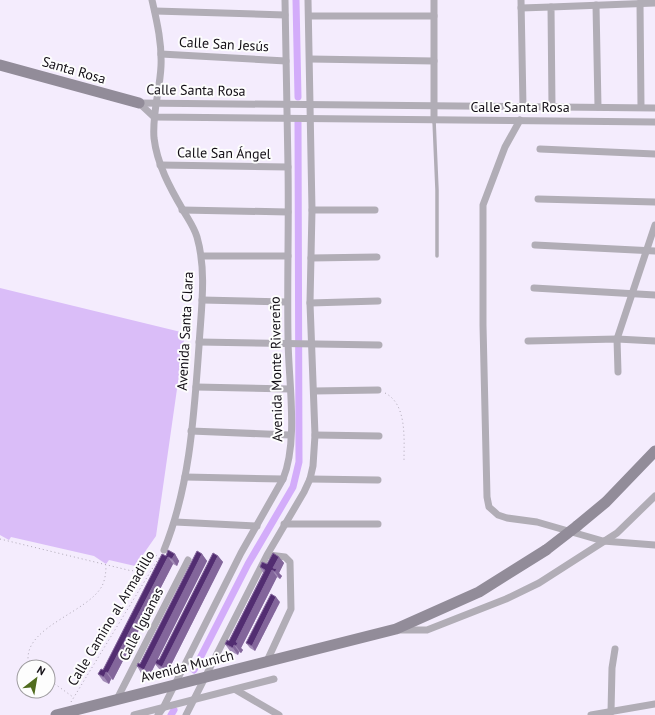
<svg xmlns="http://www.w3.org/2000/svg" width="655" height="715" font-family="'PT Sans',sans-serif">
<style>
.green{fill:#dabdf8}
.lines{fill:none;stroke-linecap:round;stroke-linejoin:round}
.canal{stroke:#d3acfa;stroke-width:7}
.path{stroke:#aea8b5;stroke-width:1;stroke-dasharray:1 3;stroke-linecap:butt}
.service{stroke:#b1adb6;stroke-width:3.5}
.minor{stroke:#b1adb6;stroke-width:7}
.secondary{stroke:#928c99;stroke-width:11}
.secondary-bridge{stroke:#928c99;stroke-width:11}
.wall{fill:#a38cb7}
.shaded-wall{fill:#83669b}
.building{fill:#522d71;stroke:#83669b}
.labels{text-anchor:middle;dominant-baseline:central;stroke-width:4;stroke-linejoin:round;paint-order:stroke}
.street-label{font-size:14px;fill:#120e15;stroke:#fdfdfd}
</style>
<rect width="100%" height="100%" fill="#f4ecfd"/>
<polygon class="green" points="0,288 185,333 156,536 135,566 109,560 106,564 94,556 11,537 9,540 0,535"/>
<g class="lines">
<g class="canal">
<polyline points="296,0 298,97"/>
<polyline points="194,670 248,564 293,487 299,462 298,122"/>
<polyline points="171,715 174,710"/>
</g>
<g class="path">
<path d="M385 393C407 404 404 438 404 460"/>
<polyline points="0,539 132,571 159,554"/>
<path d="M36 667 28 659C27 626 88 612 102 586 105 580 106 573 106 565"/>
<polyline points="48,679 73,697"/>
<polyline points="71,702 160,556"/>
</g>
<polyline class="service" points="434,120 437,190 437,256"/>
<g class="minor">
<path d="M152 0C157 22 162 43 161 66 160 90 152 113 154 138 157 164 170 188 183 210 188 219 194 227 197 237 207 272 201 310 199 346 194 415 190 486 164 550"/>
<polyline points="434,0 434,120"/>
<polyline points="521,0 523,106"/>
<polyline points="640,3 641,107"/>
<polyline points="596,5 598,107"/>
<polyline points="521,8 551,7"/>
<polyline points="155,11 285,15"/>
<polyline points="309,16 434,16"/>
<polyline points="161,54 286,61"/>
<polyline points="310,59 434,61"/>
<polyline points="139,103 154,117 655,122"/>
<polyline points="139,103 655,108"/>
<polyline points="552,107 551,7 655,3"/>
<polyline points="520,120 505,147 483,205 483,325 487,497 489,507 498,515 507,518 537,522 603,541 655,545"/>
<polyline points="540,149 655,154"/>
<polyline points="160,165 288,167"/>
<polyline points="538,199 655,202"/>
<polyline points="182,210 288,212"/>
<polyline points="312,210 375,210"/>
<polyline points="535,245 655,251"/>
<polyline points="202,256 288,256"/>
<polyline points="311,258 377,257"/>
<polyline points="534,288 655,295"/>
<polyline points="202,300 287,302"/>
<polyline points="310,303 378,301"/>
<polyline points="528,341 617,339 655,341"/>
<polyline points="199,342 379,345"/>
<polyline points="618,372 617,339 655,225"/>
<polyline points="196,387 290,389"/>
<polyline points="314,391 378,390"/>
<polyline points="191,431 290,435"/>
<polyline points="315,435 379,436"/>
<polyline points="185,477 283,479"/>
<polyline points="310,479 378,480"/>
<polyline points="175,522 257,526"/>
<polyline points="284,524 378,524"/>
<polyline points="398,630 427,630 506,599 539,583 617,533 655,496"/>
<polyline points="267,661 291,609 290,562 285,557 269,555"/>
<polyline points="236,690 279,715"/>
<polyline points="117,699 188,560"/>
<polyline points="611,712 612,668 615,649"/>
<polyline points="134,715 274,679"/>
<path d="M158 715 163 708 241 553 283 479C299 440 288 379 288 337 287 280 289 224 288 167 287 111 286 56 285 0"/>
<polyline points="186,715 267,555 304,492 310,479 313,466 315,435 310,303 312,210 308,0"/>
<polyline points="591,715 655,704"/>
</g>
<g class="secondary">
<polyline points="0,65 139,103"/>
<polyline points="577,526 606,502 655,451"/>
<polyline points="56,715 396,629 479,592 546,550"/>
</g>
<polyline class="secondary-bridge" points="546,550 577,526"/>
</g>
<g class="wall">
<polygon points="175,554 179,561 177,566 173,564 113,680 111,679 109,684 103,681 98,674 103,670 166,556"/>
<polygon points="202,554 207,561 157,660 159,660 218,556 223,562 167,673 160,670 155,664 149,677 141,673 137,666 140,664"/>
<polygon points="279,557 284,563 279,573 282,576 280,579 277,577 241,648 243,650 241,653 239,652 238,655 230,651 225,644 229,641 263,573 260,567 267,564"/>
<polygon points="280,602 255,651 250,648 246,643"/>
</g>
<g class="shaded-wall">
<polygon points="175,554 179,561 177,566 172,559"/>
<polygon points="202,554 207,561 149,677 144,670"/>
<polygon points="218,556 223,562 167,673 162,667"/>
<polygon points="168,557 173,564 113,680 108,673"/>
<polygon points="279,557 284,563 279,573 282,576 280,579 275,572 273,568"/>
<polygon points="272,570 277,577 241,648 243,650 241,653 236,646 236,642"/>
<polygon points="276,597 280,602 255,651 252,646"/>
<polygon points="234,645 239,652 238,655 233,648"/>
<polygon points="106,672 111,679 109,684 104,677"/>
</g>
<g class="building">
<polygon points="168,550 175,554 172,559 168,557 108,673 106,672 104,677 98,674 101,669 103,670 162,554 166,556"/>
<polygon points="197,551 202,554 144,670 137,666 138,663 140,664"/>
<polygon points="213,553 218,556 162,667 155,663 157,659 159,660"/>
<polygon points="273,553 279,557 273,568 277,569 275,572 272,570 236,642 238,643 236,646 234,645 233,648 225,644 227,640 229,641 265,570 260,567 262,562 267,564"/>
<polygon points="271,594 276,597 252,646 246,643"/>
</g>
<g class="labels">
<g class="street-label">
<text transform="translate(224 44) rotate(3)">Calle San Jesús</text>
<text transform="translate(74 70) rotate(16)">Santa Rosa</text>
<text transform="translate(196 90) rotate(1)">Calle Santa Rosa</text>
<text x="520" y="107">Calle Santa Rosa</text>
<text transform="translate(224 153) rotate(1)">Calle San Ángel</text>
<text transform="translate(185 331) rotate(-87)">Avenida Santa Clara</text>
<text transform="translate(276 369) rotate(-91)">Avenida Monte Rivereño</text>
<text transform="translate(111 618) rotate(-59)">Calle Camino al Armadillo</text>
<text transform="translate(141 624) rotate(-63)">Calle Iguanas</text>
<text transform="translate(187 666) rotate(-14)">Avenida Munich</text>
</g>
</g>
<g transform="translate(36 679) rotate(31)"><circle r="19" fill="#fdfdfd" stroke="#9f9da0"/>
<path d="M0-3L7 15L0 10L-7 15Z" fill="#506b1e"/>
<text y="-6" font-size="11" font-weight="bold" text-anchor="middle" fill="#120e15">N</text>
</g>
</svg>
